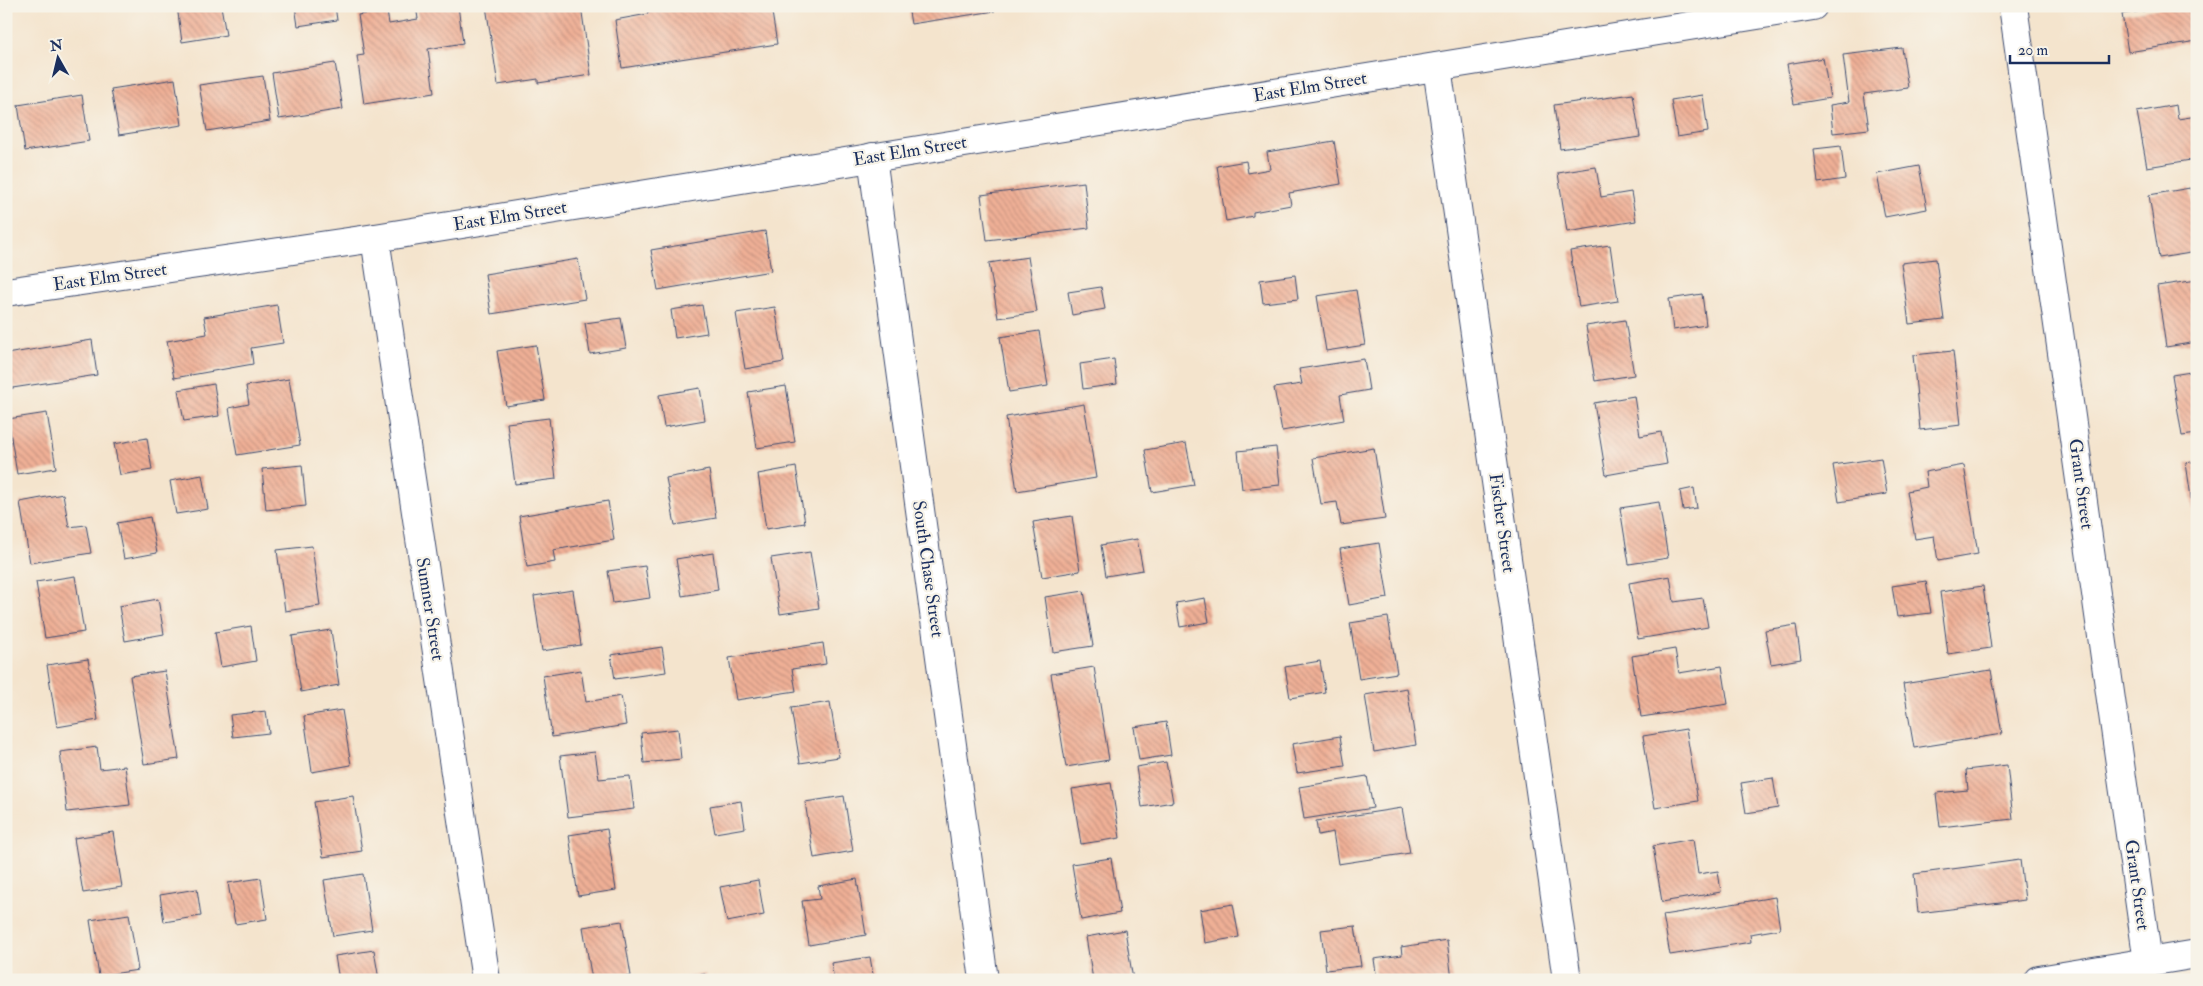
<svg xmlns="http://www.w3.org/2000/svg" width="2203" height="986" font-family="'IM FELL Double Pica',serif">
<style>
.building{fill:url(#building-back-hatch)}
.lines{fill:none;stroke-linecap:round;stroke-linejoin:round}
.minor-casing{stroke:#3c4a6f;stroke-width:30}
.minor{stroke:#fff;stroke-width:28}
.labels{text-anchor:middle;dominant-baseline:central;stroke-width:4.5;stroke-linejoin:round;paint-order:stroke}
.street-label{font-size:18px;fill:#1b2f5e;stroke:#f7f3e8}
</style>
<defs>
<pattern id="building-back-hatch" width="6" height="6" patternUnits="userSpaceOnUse" patternTransform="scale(1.25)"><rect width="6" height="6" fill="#f0b096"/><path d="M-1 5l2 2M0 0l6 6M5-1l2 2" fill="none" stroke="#c2907e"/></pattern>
</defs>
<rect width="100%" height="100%" fill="#f7f3e8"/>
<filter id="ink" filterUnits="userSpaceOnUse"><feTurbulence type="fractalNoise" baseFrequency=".02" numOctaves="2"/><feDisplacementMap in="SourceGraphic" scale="10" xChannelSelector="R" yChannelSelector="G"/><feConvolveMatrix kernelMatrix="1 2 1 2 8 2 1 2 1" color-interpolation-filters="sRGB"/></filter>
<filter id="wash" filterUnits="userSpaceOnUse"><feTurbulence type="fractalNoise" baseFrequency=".0096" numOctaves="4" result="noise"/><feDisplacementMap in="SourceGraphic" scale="20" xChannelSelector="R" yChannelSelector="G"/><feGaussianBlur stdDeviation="1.12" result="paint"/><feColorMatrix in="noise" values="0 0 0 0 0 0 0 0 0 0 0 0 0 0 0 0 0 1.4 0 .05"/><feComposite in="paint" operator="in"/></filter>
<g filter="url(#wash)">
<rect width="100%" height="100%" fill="#f4e4cd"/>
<g id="blocks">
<g class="building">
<polygon points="177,6 221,6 226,35 182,42"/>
<polygon points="295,6 335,6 337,20 298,26"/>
<polygon points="416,6 458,6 463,43 428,49 434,93 364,104 357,56 364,55 358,15 387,11 389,24 418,19"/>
<polygon points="486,6 581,6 591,75 538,83 538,79 498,85"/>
<polygon points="647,6 771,6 777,44 622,68 615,20 648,14"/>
<polygon points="908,6 995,6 995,11 911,24"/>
<polygon points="2175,6 2197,6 2197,41 2128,52 2122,14"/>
<polygon points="1902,48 1908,88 1864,94 1869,129 1833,133 1830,105 1849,102 1843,55"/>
<polygon points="1823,58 1830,98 1794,104 1787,64"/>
<polygon points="335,63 343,109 279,119 272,73"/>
<polygon points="263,76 270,121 207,131 199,85"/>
<polygon points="175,79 182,125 119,135 111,89"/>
<polygon points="1633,94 1640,137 1560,149 1554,105"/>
<polygon points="82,95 89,141 25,151 18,105"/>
<polygon points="1703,95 1708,132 1677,137 1671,100"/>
<polygon points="2176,105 2178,119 2197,116 2197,159 2147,167 2137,112"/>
<polygon points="1334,141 1341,184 1289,193 1291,205 1253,212 1253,216 1226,221 1217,166 1246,161 1248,173 1270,169 1267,152"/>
<polygon points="1841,146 1845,179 1818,183 1814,149"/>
<polygon points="1919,166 1927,209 1885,217 1877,174"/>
<polygon points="1596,167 1601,197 1631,192 1636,221 1567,232 1558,173"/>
<polygon points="1084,182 1089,228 987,240 981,195"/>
<polygon points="2190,188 2197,231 2197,252 2159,258 2149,195"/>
<polygon points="765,231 771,271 658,290 651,250"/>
<polygon points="1610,245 1618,301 1579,307 1570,251"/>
<polygon points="1028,257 1037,312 998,318 989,263"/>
<polygon points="578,259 585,299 491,314 485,274"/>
<polygon points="1936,259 1944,320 1909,324 1901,263"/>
<polygon points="1295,275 1298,299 1263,303 1260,280"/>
<polygon points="2197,280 2197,342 2166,347 2157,286"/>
<polygon points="1101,287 1105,309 1072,315 1068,292"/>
<polygon points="1356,290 1365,345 1326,351 1317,296"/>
<polygon points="1702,294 1706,325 1673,330 1669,299"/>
<polygon points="277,305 283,343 251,348 253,364 174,378 167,341 207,334 204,317"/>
<polygon points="702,305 707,333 675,338 671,310"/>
<polygon points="775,307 784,362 745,369 736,313"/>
<polygon points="621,318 626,348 590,354 585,323"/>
<polygon points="1625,320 1634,375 1595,381 1586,326"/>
<polygon points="1039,331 1048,386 1009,392 1000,337"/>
<polygon points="92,340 97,375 6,389 6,354"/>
<polygon points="536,345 545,400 506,406 497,351"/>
<polygon points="1953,351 1961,425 1920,430 1913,355"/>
<polygon points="1114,359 1117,384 1083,389 1080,364"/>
<polygon points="1364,359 1369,390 1340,395 1344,420 1282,431 1274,388 1302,384 1299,369"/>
<polygon points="2197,371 2197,434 2182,436 2172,375"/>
<polygon points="289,379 300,445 237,455 229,408 249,404 246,386"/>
<polygon points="214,384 219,416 184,421 178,390"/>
<polygon points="786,386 795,442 757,448 748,392"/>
<polygon points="700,388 705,420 664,427 659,395"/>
<polygon points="1634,396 1640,436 1661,432 1667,464 1606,475 1594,403"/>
<polygon points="1084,404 1096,478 1017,491 1006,417"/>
<polygon points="47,413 56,468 17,474 8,419"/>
<polygon points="549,418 556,479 515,484 507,423"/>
<polygon points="147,438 152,470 120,475 114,444"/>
<polygon points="1186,443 1194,485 1152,492 1145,450"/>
<polygon points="1276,447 1280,485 1242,489 1238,451"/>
<polygon points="1374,448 1385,519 1341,525 1337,502 1321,504 1313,458"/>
<polygon points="1881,458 1887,494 1839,502 1833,465"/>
<polygon points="2197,461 2197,524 2195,525 2186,463"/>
<polygon points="302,465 306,506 266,510 262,469"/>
<polygon points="1964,465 1978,554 1938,561 1934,536 1915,539 1907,491 1927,487 1925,472"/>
<polygon points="796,467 805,523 766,529 758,474"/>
<polygon points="709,470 716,518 675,525 666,478"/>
<polygon points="202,475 208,509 176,514 170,481"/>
<polygon points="1694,488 1697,508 1683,510 1680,491"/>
<polygon points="63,494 69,527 86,525 91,553 30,563 20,502"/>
<polygon points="608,501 614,540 553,550 555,562 527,567 519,516"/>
<polygon points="1659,502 1668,558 1629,564 1620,508"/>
<polygon points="1072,516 1080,571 1042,577 1033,522"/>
<polygon points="150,517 157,553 124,559 117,523"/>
<polygon points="1137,539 1143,570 1106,576 1101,545"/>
<polygon points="1379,543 1388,598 1349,605 1340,549"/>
<polygon points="312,546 320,606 285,611 277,550"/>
<polygon points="810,552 819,608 780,614 771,558"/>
<polygon points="713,553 718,590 682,596 676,559"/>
<polygon points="645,566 650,598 613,603 608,571"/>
<polygon points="75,576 84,632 45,638 36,582"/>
<polygon points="1670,576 1674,602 1703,598 1708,627 1638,639 1629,583"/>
<polygon points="1926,581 1931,613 1897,617 1892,586"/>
<polygon points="1983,586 1991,648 1948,654 1940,592"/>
<polygon points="573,590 581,645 542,651 534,596"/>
<polygon points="1084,591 1093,646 1053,652 1045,597"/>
<polygon points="1205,598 1209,622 1180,627 1176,603"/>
<polygon points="158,599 164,634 125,641 119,606"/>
<polygon points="1388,617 1397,673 1359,679 1350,623"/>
<polygon points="1796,625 1801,659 1771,664 1765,630"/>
<polygon points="251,626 256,661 221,667 215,632"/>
<polygon points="331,630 339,685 301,692 292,636"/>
<polygon points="823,643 826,664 792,669 796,691 736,700 729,658"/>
<polygon points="662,647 666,672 615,679 611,655"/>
<polygon points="1675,649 1679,673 1722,666 1728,704 1641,717 1632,656"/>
<polygon points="88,659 98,720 57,727 47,665"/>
<polygon points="1320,661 1325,692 1290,698 1285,667"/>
<polygon points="1094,667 1109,760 1066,767 1051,674"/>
<polygon points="581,670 586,702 621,696 626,725 552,737 543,676"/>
<polygon points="1991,670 2002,734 1914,748 1903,684"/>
<polygon points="165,671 179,759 144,764 130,676"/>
<polygon points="1407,688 1416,745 1374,752 1365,695"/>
<polygon points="830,702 839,757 800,763 791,708"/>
<polygon points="342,710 351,765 312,772 304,716"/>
<polygon points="266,711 269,733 233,737 230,715"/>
<polygon points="1166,722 1171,755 1139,760 1134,727"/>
<polygon points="678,729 681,759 644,763 641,733"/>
<polygon points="1686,729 1698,801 1655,808 1643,736"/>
<polygon points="1340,736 1345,766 1297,773 1292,744"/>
<polygon points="97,747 100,769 125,766 130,805 67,812 60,752"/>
<polygon points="595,752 599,779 630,776 634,809 568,817 560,756"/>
<polygon points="1166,762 1173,802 1142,807 1136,767"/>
<polygon points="2007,765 2013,819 1940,827 1936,793 1968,790 1966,770"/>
<polygon points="1367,776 1373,808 1304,819 1299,787"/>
<polygon points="1773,778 1778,808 1746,813 1741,783"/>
<polygon points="1111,783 1120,838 1081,844 1072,789"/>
<polygon points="353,796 362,851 323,857 314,802"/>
<polygon points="844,796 853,851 814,858 805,802"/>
<polygon points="741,801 745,828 715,833 710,806"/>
<polygon points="1402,808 1410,853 1338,864 1333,832 1318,835 1316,821"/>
<polygon points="607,829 616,890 578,896 569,835"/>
<polygon points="113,832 122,887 83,893 74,838"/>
<polygon points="1693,839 1698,874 1718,871 1721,892 1662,902 1653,846"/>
<polygon points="1111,858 1120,913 1081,920 1072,864"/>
<polygon points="2020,860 2025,900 1918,913 1914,874"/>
<polygon points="363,874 372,930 333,936 324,880"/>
<polygon points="261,878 267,919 235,924 228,883"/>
<polygon points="857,879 866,935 809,945 802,901 820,899 818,886"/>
<polygon points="758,880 764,915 727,922 720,887"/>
<polygon points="197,889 201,916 164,922 160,895"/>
<polygon points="1775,897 1780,929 1750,934 1751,942 1670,955 1663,915"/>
<polygon points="1233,904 1239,937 1205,943 1200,910"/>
<polygon points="129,914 138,970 99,976 90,920"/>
<polygon points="622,921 631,976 608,980 592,980 583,927"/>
<polygon points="1355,926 1361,966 1326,970 1321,930"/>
<polygon points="1125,930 1133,980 1093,980 1086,937"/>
<polygon points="1447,940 1452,980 1377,980 1374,959 1402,955 1401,947"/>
<polygon points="374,950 379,980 339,980 335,956"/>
<polygon points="870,957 874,980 834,980 831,963"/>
<polygon points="705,974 706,980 676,980 676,979"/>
</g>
</g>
</g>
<g filter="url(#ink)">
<use href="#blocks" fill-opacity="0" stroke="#3c4a6f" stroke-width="1"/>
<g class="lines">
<g class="minor-casing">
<g id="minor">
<polyline points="2013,6 2148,962"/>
<polyline points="1437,67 1567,980"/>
<polyline points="872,157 984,980"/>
<polyline points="375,238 486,980"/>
<polyline points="6,292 375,238 1813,6"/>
<polyline points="2039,980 2197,954"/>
</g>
</g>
<use href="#minor" class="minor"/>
</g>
</g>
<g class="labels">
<g class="street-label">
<text transform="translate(1310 87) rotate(-9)">East Elm Street</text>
<text transform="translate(910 151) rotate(-9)">East Elm Street</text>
<text transform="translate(510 216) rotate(-9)">East Elm Street</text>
<text transform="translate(110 277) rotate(-8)">East Elm Street</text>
<text transform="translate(2081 484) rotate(82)">Grant Street</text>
<text transform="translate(1502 523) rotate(82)">Fischer Street</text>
<text transform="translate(928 569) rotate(82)">South Chase Street</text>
<text transform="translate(430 609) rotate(81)">Sumner Street</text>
<text transform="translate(2137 885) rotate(82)">Grant Street</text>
</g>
</g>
<rect width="2203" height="986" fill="none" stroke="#f7f3e8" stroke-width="25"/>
<g transform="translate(58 58) rotate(352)" stroke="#f7f3e8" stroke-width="4" paint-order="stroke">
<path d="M0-4L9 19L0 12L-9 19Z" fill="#1b2f5e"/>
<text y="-8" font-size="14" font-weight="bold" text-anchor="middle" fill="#1b2f5e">N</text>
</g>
<path d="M2010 55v8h99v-8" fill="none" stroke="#1b2f5e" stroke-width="2.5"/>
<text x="2018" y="55" font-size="15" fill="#1b2f5e" stroke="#f7f3e8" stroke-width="4" paint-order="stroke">20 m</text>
</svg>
